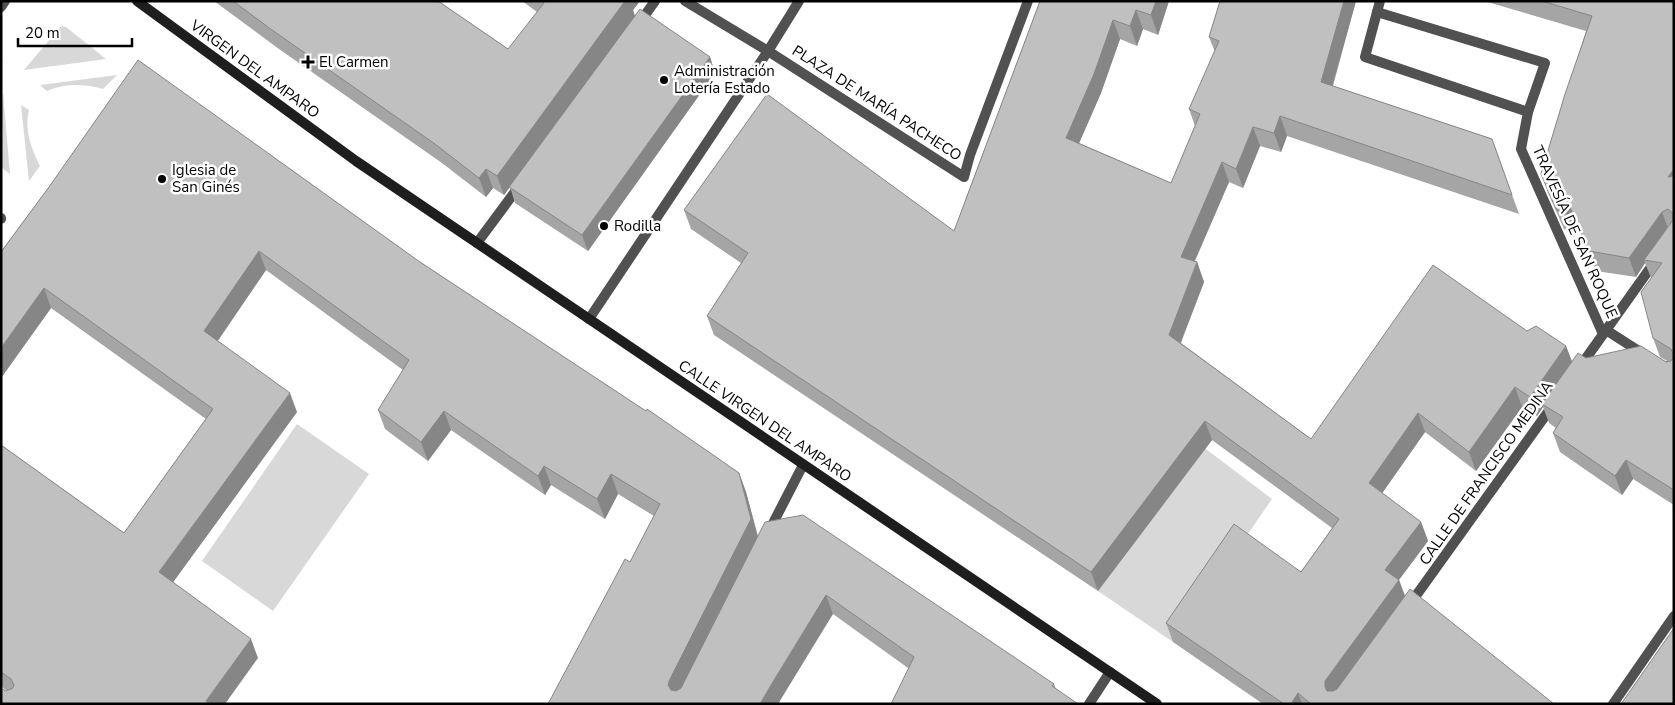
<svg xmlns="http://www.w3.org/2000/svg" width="1675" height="705" font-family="'Nunito Sans',sans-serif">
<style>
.green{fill:#d8d8d8}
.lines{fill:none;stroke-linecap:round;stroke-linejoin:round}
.path{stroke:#737373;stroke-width:3;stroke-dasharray:1 2.5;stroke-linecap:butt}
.street{stroke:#515151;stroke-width:10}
.secondary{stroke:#1e1e1e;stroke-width:10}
.wall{fill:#a5a5a5}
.shaded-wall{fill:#868686}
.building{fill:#c0c0c0;stroke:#868686}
.poi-dot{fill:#000;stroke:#fff;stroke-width:2}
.labels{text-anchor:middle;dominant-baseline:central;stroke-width:5;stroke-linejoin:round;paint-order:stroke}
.poi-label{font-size:15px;fill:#000;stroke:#fff;text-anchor:start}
.street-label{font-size:15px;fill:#000;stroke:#fff}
</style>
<rect width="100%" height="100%" fill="#fff"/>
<g class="green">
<polygon points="61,26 66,27 106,59 24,70"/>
<path d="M117 75 103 89C84 84 65 83 47 91L40 85Z"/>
<polygon points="3,93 10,174 1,167 1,95"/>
<path d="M21 105 29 110C24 129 31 148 40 166L29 181Z"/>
<polygon points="297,424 369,474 273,611 202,561"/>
<polygon points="1190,437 1272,499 1173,642 1098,591 1127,552"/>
</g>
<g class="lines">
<polyline class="path" points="1,60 4,62"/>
<g class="street">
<polyline points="685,1 768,51 964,177 970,155 1028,1"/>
<polyline points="1380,1 1365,57 1528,112 1521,149 1603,334"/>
<polyline points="1,7 5,1"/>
<polyline points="1377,12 1545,63 1528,112"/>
<polyline points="640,22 655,1"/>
<polyline points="1,218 1,219"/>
<polyline points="477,243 520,185"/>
<polyline points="589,319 768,51 799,1"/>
<polyline points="1606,330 1645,355"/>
<polyline points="1579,368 1656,260"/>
<polyline points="769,531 803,465"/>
<polyline points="1410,604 1553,405"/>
<polyline points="1089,704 1110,672"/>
<polyline points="1613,704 1674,616"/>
</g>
<polyline class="secondary" points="137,1 356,161 1157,704"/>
</g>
<g class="wall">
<polygon points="214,1 438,1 508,49 537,12 522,1 640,1 633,10 635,16 710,57 715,73 588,251 515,203 510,187 504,195 493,188 486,197 442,163 279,49"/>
<polygon points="1040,1 1169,1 1158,35 1143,29 1137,46 1120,39 1101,93 1079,143 1171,183 1195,126 1189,109 1215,52 1209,37 1220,1 1356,1 1333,86 1492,139 1519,214 1287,136 1281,152 1260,146 1243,188 1229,182 1195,261 1197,262 1204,282 1181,343 1311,439 1527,331 1566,346 1572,361 1586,358 1667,361 1660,357 1653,338 1651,278 1645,263 1636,277 1596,271 1577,226 1572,231 1564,229 1548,193 1541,174 1586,31 1484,1 1674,1 1674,505 1633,479 1622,495 1560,452 1553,433 1556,428 1549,423 1543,407 1537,416 1522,407 1476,471 1425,432 1382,493 1421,522 1428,541 1399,580 1405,596 1554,704 1263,704 1173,642 1166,623 1301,572 1332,528 1212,440 1098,591 714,335 707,316 741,263 691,229 684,210 954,231"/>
<polygon points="49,187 420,262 739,473 746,492 758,536 1054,684 1056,689 908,668 833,614 630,562 654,516 618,494 605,519 551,485 545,495 451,430 428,461 385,429 378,410 403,370 266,270 218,341 297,412 173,582 258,658 6,691 7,691 2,687 1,687 1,445 124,533 206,419 51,308 1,378 1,252"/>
</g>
<g class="shaded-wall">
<polygon points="625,1 640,1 633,10 635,17 504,195 497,176"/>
<polygon points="1156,1 1169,1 1158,35 1151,15"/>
<polygon points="1344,1 1356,1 1328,101 1321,82"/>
<polygon points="1136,10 1143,29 1137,46 1130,26"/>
<polygon points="1113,20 1120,39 1101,93 1073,157 1066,138"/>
<polygon points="710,57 715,73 588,251 582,235"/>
<polygon points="1280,116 1287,136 1281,152 1274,133"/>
<polygon points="1253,127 1260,146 1243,188 1236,169"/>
<polygon points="1222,162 1229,182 1188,276 1181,257"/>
<polygon points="486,169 493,188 486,197 479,178"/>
<polygon points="1674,169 1674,194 1668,177"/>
<polygon points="1570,207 1577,226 1572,231 1565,212"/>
<polygon points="1662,212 1669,231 1644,260 1645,263 1636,277 1629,258"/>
<polygon points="259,251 266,270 211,350 204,331"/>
<polygon points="1197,262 1204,282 1176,354 1169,335"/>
<polygon points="44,288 51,308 1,378 1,348"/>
<polygon points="1566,346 1573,365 1542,404 1543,407 1537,416 1530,397"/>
<polygon points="1515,387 1522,407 1476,471 1469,452"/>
<polygon points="290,393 297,412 166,592 159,572"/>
<polygon points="444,411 451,430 428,461 421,442"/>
<polygon points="1418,413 1425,432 1376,502 1369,483"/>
<polygon points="1205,421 1212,440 1098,591 1091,572"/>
<polygon points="1626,460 1633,479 1622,495 1615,476"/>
<polygon points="544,466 551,485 545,495 538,476"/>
<polygon points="739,473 746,492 758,538 675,704 668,685 669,681"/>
<polygon points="611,474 618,494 605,519 597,499"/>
<polygon points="1421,522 1428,541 1392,589 1385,570"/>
<polygon points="1399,580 1406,599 1332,700 1325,687 1325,681"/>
<polygon points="826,595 833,614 778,704 760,704 771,685"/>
<polygon points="251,639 258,658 225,704 207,704 206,701"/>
<polygon points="1298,693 1302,704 1291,704"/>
</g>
<g class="building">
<polygon points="233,1 438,1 508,49 544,3 542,1 625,1 497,176 486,169 479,178 435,144 272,30"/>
<polygon points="1040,1 1156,1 1151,15 1136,10 1130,26 1113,20 1094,74 1066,138 1171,183 1200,114 1189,109 1219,41 1209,37 1220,1 1344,1 1321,82 1492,139 1512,195 1280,116 1274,133 1253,127 1236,169 1222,162 1181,257 1197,262 1169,335 1311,439 1433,265 1527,331 1536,326 1566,346 1530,397 1515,387 1469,452 1418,413 1369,483 1421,522 1385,570 1399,580 1325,681 1325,687 1327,691 1333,691 1337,689 1410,589 1554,704 1311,704 1298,693 1291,704 1284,704 1166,623 1234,524 1301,572 1339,519 1205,421 1091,572 707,316 748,253 684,210 767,94 954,231"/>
<polygon points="1542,1 1674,1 1674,169 1668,177 1674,176 1674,356 1671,349 1653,338 1641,292 1662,263 1644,260 1673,220 1673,213 1668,209 1662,212 1629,258 1589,251 1570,207 1565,212 1557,210 1541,174 1565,94 1592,16"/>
<polygon points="640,9 710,57 582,235 509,187"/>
<polygon points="138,60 420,262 646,411 647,409 739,473 751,519 669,681 668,685 671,690 676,691 681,688 765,522 803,515 1054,684 1052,686 1078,704 891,704 914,657 826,595 771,685 760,704 548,704 625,559 630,562 660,504 611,474 597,499 544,466 538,476 444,411 421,442 378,410 409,360 259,251 204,331 290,393 159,572 251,639 206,701 210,704 1,704 1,688 6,691 13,688 14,685 11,679 1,672 1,445 124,533 213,409 44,288 1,348 1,252 49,187"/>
<polygon points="1641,346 1666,362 1671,361 1674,356 1674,490 1626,460 1615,476 1553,433 1563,417 1542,404 1578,353 1586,358"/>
<polygon points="1674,628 1674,704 1621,704"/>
</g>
<g class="poi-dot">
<path d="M305.5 54.5h5v5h5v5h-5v5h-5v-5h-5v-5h5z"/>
<circle cx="664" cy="80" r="5"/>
<circle cx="162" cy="179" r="5"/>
<circle cx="604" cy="226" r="5"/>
</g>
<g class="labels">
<g class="poi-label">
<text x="319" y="62">El Carmen</text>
<text x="674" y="71">Administración<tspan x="674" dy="17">Lotería Estado</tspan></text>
<text x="172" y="170">Iglesia de<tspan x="172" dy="17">San Ginés</tspan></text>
<text x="614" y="226">Rodilla</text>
</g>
<g class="street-label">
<text transform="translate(255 69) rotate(36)">VIRGEN DEL AMPARO</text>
<text transform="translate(877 103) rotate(33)">PLAZA DE MARÍA PACHECO</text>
<text transform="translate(1575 232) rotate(66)">TRAVESÍA DE SAN ROQUE</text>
<text transform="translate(765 421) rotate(34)">CALLE VIRGEN DEL AMPARO</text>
<text transform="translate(1486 473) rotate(-55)">CALLE DE FRANCISCO MEDINA</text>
</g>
</g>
<rect width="1675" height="705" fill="none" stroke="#000000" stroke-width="5"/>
<path d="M18 38v8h114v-8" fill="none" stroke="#000000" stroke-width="2.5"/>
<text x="25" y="38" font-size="15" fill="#000000" stroke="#ffffff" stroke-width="4" paint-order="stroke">20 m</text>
</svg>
